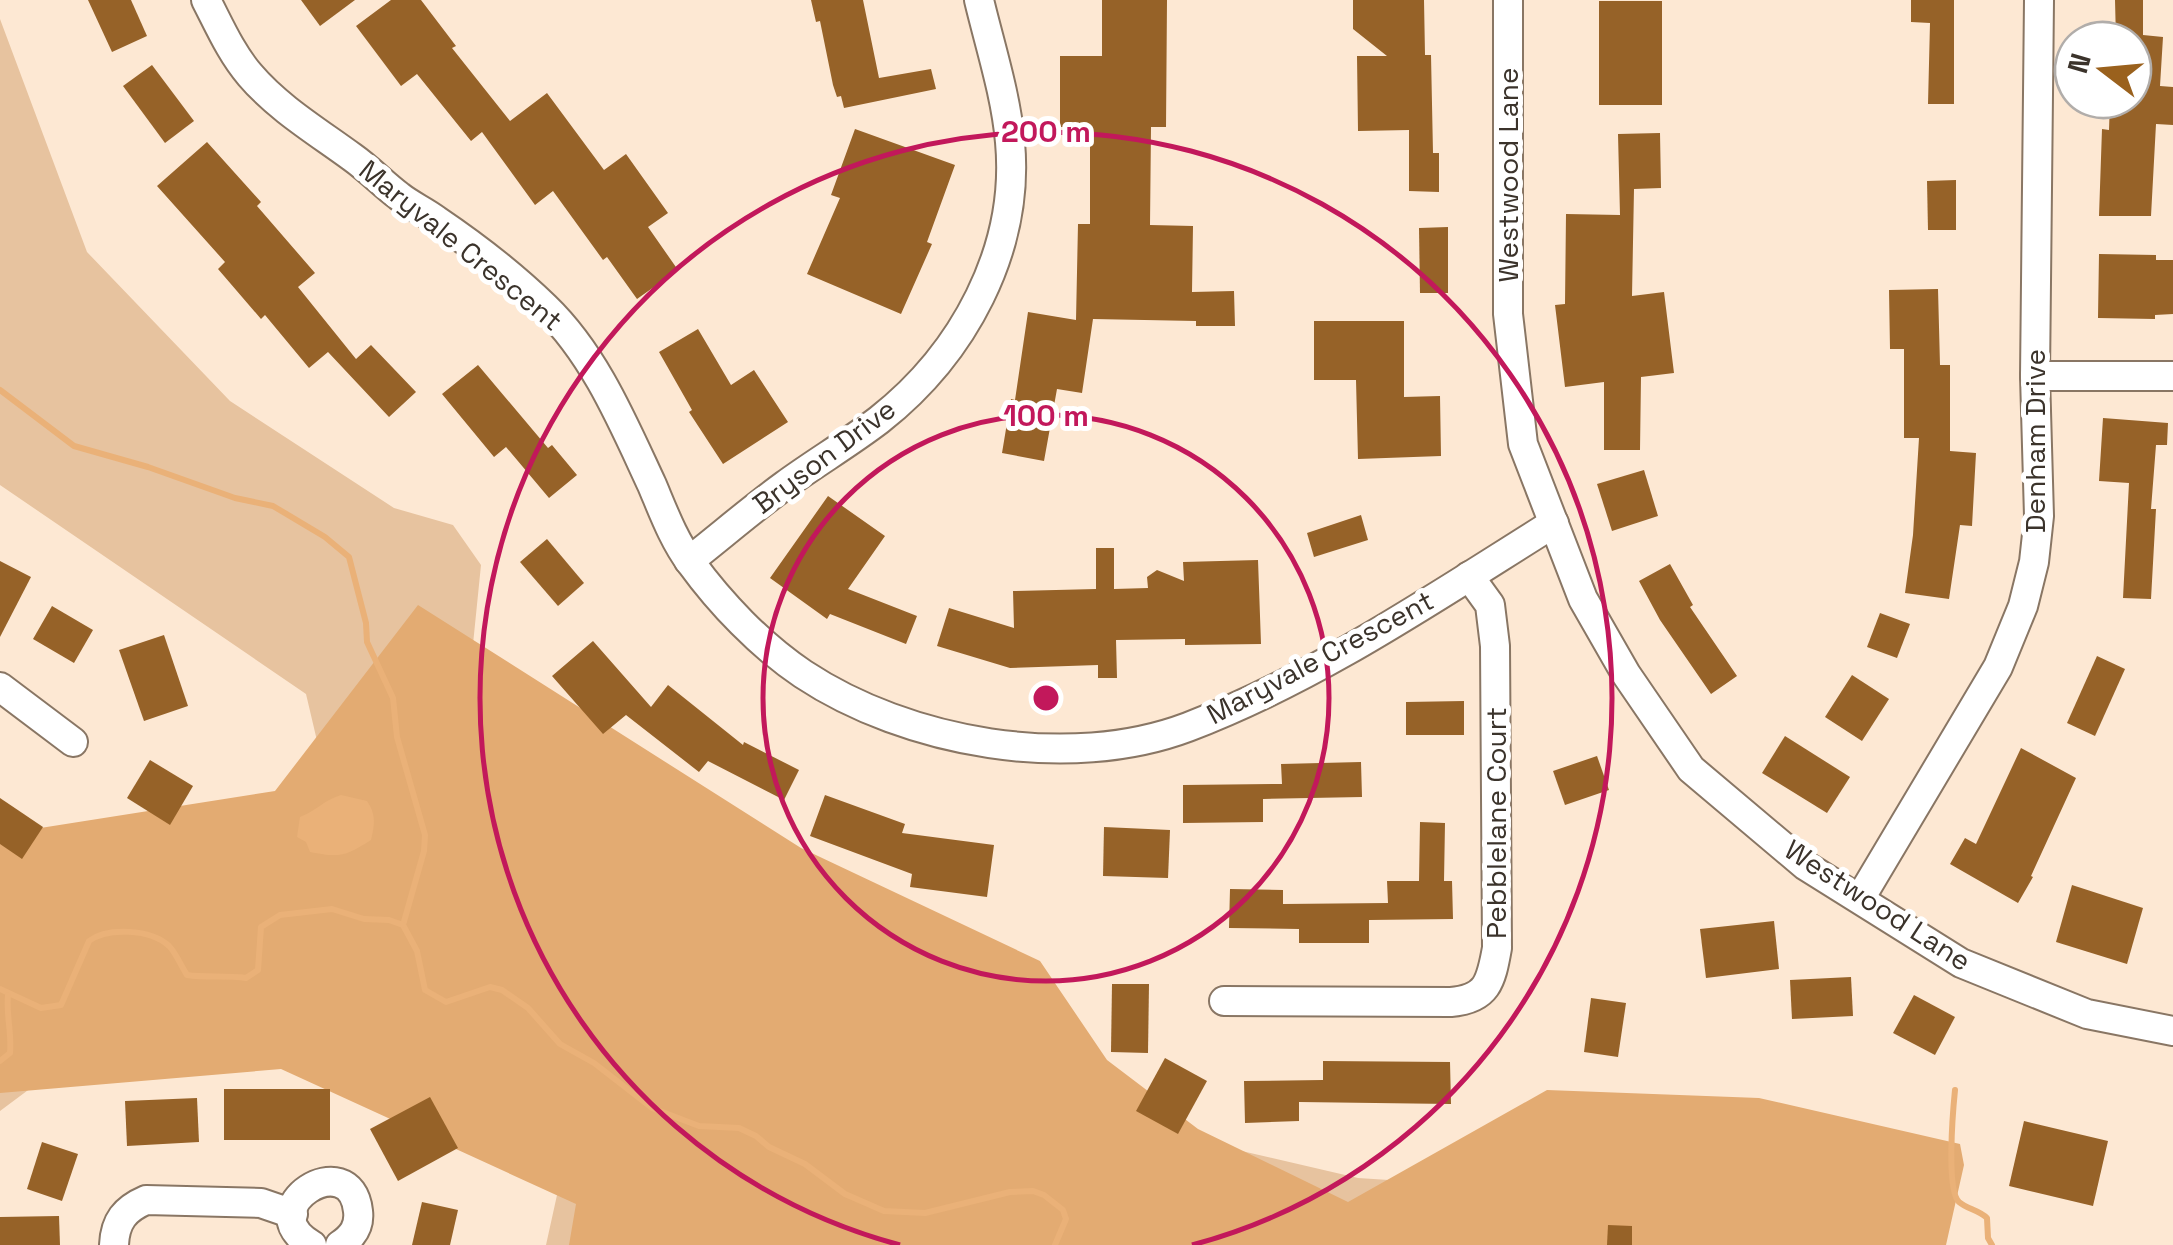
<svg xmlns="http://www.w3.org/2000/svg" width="2173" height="1245" font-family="'Space Grotesk',sans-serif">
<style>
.green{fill:#e7c39f}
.forest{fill:#e3ab72}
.water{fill:#eab178}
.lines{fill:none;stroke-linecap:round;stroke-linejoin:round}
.stream{stroke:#eab178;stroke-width:6}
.building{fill:#966228}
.minor-casing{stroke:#897664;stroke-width:32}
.minor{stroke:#fff;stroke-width:28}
.ring{fill:none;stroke:#c2185b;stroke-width:5}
.labels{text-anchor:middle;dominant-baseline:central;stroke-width:10;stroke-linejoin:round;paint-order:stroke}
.street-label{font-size:28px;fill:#3b332b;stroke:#fff}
.centre{fill:#c2185b;stroke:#fff;stroke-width:5}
.ring-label{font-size:30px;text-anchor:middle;font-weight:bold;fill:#c2185b;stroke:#fff;stroke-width:10;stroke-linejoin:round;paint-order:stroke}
</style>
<rect width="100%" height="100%" fill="#fde8d3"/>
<polygon class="green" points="0,19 87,252 230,401 394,508 453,525 481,565 471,664 1043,1105 1358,1178 1513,1188 1610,1245 546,1245 570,1136 301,1024 51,1073 0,1111 0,850 347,868 306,694 0,485"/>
<polygon class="forest" points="418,605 801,848 1040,961 1107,1060 1198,1129 1348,1202 1547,1090 1759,1098 1960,1144 1964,1165 1946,1245 569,1245 576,1204 281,1069 0,1093 0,829 15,832 275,791"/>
<path class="water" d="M341 795 367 801C376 814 375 824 371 840 346 856 340 858 310 852L306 842 297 837 300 817C316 811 324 800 341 795Z"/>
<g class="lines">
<g class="stream">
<polyline points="0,390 74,446 148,467 235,498 273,506 325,537 349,557 366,623 367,642 393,698 397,737 425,835 424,851 403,925 417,951 425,990 446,1002 490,987 502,990 528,1008 560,1044 594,1063 652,1108 699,1126 739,1128 756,1136 769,1147 805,1164 845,1194 884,1211 925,1213 1010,1192 1033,1191 1044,1195 1063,1210 1066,1219 1055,1245"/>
<path d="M0 989 41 1008 61 1005 89 941C107 927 151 929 169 946 176 953 181 966 187 975 206 978 225 975 246 978L258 970 261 927 280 915 332 909 364 919 389 920 403 925"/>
<path d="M0 1061 10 1053C12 1033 6 1016 8 995"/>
<path d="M1955 1090C1953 1110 1946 1190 1959 1202 1967 1209 1979 1210 1987 1218L1988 1238 1992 1245"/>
</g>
</g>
<g class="building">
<polygon points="88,0 131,0 147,36 112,52"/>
<polygon points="301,0 355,0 320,26"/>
<polygon points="391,0 421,0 456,46 452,48 510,121 547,93 604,170 626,154 668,213 648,227 678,270 637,299 607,257 603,260 553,191 535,205 482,132 471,141 417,74 401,86 356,26"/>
<polygon points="811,0 863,0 879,78 931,69 936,89 844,108 841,96 837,97 833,85 820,21 816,22"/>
<polygon points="1102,0 1167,0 1166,127 1151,127 1150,225 1193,226 1192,292 1234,291 1235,326 1196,326 1196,321 1093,319 1082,393 1057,389 1044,461 1002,453 1011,399 1015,400 1028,312 1076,320 1078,224 1090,224 1090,127 1060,127 1060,56 1102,56"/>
<polygon points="1353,0 1424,0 1425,55 1431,55 1433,153 1439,153 1439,192 1409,191 1409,130 1358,131 1357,56 1387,56 1353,29"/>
<polygon points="1911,0 1954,0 1954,104 1928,104 1930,23 1911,22"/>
<polygon points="2115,0 2143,0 2143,35 2163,37 2160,86 2173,87 2173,125 2156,124 2151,216 2099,216 2102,129 2109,130 2110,100 2133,100 2133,40 2116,40"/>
<rect x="1599" y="1" width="63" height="104"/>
<polygon points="152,65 194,121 165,143 123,86"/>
<polygon points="855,129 955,165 927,242 932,244 901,314 807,274 840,198 831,195"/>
<polygon points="1660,133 1661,188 1634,189 1632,296 1664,292 1674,373 1641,377 1640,450 1604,450 1604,382 1565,387 1555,305 1565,304 1566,214 1620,215 1618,134"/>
<polygon points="207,142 261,202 257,206 315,273 298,287 356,359 371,345 416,392 389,417 328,352 309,368 265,315 261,319 218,269 225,262 157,186"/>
<polygon points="1956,180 1956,230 1928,230 1927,181"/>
<polygon points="1448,227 1448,293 1420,293 1419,228"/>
<polygon points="2099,254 2156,255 2156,260 2173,260 2173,314 2155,315 2155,319 2098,318"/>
<polygon points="1938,289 1940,365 1950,365 1950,451 1976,453 1972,526 1960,525 1949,599 1905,593 1913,535 1919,438 1904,438 1904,349 1890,349 1889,290"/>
<polygon points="1314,321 1404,321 1404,397 1440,396 1441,456 1358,459 1356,380 1314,380"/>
<polygon points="698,329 731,385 754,370 788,422 723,464 689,412 692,410 659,352"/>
<polygon points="478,365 548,448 552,445 577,475 549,498 506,447 494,457 442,394"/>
<polygon points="2103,418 2168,423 2167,445 2156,445 2151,509 2156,509 2151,599 2123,598 2129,483 2099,481"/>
<polygon points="1644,470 1658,516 1612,531 1597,484"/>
<polygon points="828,496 885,536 848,589 917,616 906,644 830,614 827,619 770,578"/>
<polygon points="1361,515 1368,540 1314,557 1307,533"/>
<polygon points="547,539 584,583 558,606 520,562"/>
<polygon points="1096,548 1114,548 1114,589 1148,588 1147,577 1157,570 1184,581 1183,562 1258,560 1261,644 1185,645 1185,639 1116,640 1117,678 1098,678 1098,665 1010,668 937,646 949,608 1014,628 1013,591 1096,589"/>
<polygon points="0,561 31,577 0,637"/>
<polygon points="1670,564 1693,605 1690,607 1737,676 1711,694 1660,620 1639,581"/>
<polygon points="52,606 93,630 74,663 33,639"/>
<polygon points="1880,613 1910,624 1897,658 1867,647"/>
<polygon points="164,635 188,706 144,721 119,650"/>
<polygon points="593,641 651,707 668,685 743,745 744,742 799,770 784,800 708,761 699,772 626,715 603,734 552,676"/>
<polygon points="2097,656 2125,669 2095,736 2067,723"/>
<polygon points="1852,675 1889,699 1862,741 1825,717"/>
<polygon points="1464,701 1464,735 1406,735 1406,702"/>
<polygon points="1785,736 1850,777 1827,813 1762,773"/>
<polygon points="2021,748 2076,778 2031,876 2033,877 2018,903 1950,864 1965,838 1976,844"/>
<polygon points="1597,756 1609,790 1565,805 1553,771"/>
<polygon points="150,760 193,786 170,825 127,798"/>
<polygon points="1361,762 1362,797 1263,799 1263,822 1183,823 1183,785 1282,784 1281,764"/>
<polygon points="825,795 905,824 902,833 994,845 987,897 910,887 912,874 810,836"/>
<polygon points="0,798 43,827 22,859 0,844"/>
<polygon points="1420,822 1445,823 1444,881 1452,881 1453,919 1369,920 1369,943 1299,943 1299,929 1229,928 1230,889 1283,890 1283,904 1388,903 1387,881 1419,881"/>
<polygon points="1104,827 1170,830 1168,878 1103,876"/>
<polygon points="2072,885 2143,908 2127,964 2056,942"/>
<polygon points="1774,921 1779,969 1706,978 1700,929"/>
<polygon points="1851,977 1853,1016 1792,1019 1790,980"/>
<polygon points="1112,984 1149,984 1148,1053 1111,1052"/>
<polygon points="1914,995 1955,1017 1935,1055 1893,1033"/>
<polygon points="1591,998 1626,1003 1618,1057 1584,1052"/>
<polygon points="1165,1058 1207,1081 1178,1134 1136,1111"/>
<polygon points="1323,1061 1450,1062 1451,1104 1299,1102 1299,1121 1245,1123 1244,1081 1323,1080"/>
<rect x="224" y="1089" width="106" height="51"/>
<polygon points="430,1097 458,1148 398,1181 370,1129"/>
<polygon points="197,1098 199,1142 127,1146 125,1101"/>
<polygon points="2024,1121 2108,1141 2093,1206 2009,1186"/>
<polygon points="42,1142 78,1154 62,1201 27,1189"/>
<polygon points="422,1202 458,1210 450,1245 412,1245"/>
<polygon points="59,1216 60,1245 0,1245 0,1217"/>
<polygon points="1608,1225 1632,1226 1632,1245 1607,1245"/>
</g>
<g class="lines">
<g class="minor-casing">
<g id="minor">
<path d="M206 0C219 25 231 53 250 75 278 108 318 132 352 157 369 169 383 184 399 196 410 205 424 211 436 220 473 245 512 275 545 307 595 355 623 423 652 485 663 511 674 541 691 563 720 603 761 646 803 674 907 743 1069 772 1188 727 1317 678 1437 596 1554 523"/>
<polyline points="1508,0 1508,314 1523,444 1583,599 1626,674 1691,769 1806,866 1961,963 2087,1014 2173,1031"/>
<polyline points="2035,376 2173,376"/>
<path d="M689 561C721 536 752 509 785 485 815 463 849 443 879 420 963 354 1020 250 1010 142 1006 95 990 46 979 0"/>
<polyline points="0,687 73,742"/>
<polyline points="1861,897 1998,667 2023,606 2034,562 2039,516 2035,376 2039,0"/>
<path d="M1224 1001 1451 1002C1487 999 1491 982 1497 948L1495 646 1490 605 1469 576"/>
<path d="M114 1245C115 1221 125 1209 146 1200L261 1203 293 1214"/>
<path d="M312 1245C248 1208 351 1144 358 1211 360 1227 352 1237 340 1245"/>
</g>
</g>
<use href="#minor" class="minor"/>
</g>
<g class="ring">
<circle cx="1046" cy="698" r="283"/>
<path d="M900 1245A566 566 0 1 1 1192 1245"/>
</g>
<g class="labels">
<g class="street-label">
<text transform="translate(1508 175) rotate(-90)">Westwood Lane</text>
<text transform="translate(461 245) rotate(39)">Maryvale Crescent</text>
<text transform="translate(2035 441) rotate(-90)">Denham Drive</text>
<text transform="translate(824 456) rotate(-37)">Bryson Drive</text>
<text transform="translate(1320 657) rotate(-28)">Maryvale Crescent</text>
<text transform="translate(1496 823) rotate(-90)">Pebblelane Court</text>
<text transform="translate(1878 905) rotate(33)">Westwood Lane</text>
</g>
</g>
<circle cx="1046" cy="698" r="15" class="centre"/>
<g class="ring-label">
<text x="1046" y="142">200 m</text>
<text x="1046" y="426">100 m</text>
</g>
<g transform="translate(2103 70) rotate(286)"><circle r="48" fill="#ffffff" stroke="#b1adaa" stroke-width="2.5"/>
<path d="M0-8L18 38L0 25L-18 38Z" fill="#9a611d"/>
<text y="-15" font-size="28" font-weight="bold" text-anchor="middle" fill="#3b332b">N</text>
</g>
</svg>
